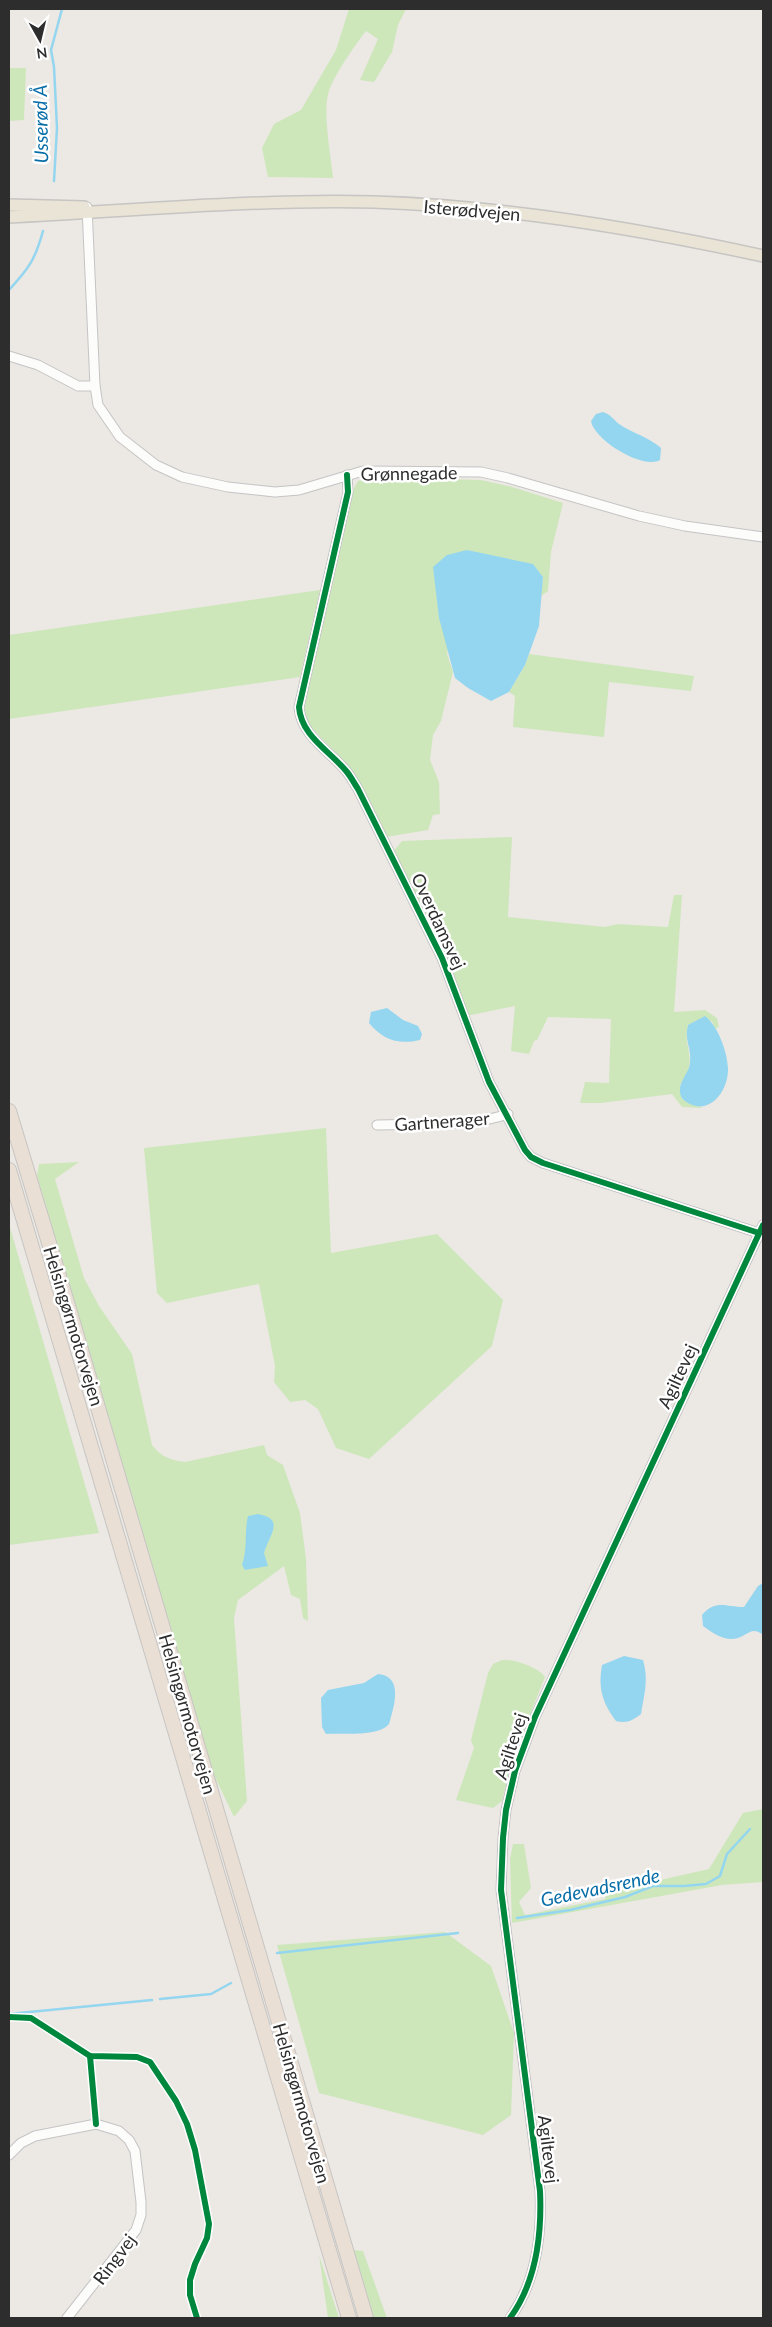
<svg xmlns="http://www.w3.org/2000/svg" width="772" height="2327" font-family="Lato,sans-serif">
<style>
.green{fill:#cde7bb}
.water{fill:#94d6ef}
.lines{fill:none;stroke-linecap:round;stroke-linejoin:round}
.stream{stroke:#94d6ef;stroke-width:2.5}
.minor-casing{stroke:#c5c4c4;stroke-width:11}
.major-casing{stroke:#c6c5c3;stroke-width:14}
.highway-casing{stroke:#c6c5c3;stroke-width:16}
.minor{stroke:#fcfcfb;stroke-width:9}
.major{stroke:#e9e4d5;stroke-width:11}
.highway{stroke:#eadfd5;stroke-width:14}
.cycleway-casing{stroke:#fff;stroke-width:9}
.cycleway{stroke:#00873e;stroke-width:6}
.labels{text-anchor:middle;dominant-baseline:central;stroke-width:5;stroke-linejoin:round;paint-order:stroke}
.street-label{font-size:18px;fill:#2d2d2d;stroke:#fff}
.water-label{font-size:19px;font-style:italic;fill:#076da7;stroke:#fff}
</style>
<rect width="100%" height="100%" fill="#ece8e4"/>
<g class="green">
<path d="M349 9H406L398 25 392 52 374 82 360 80 378 39 366 31C355 45 331 79 328 95 323 114 331 157 333 178L268 177 262 148 274 124 301 110 336 50Z"/>
<polygon points="9,68 26,68 24,120 9,121"/>
<polygon points="375,477 481,480 512,487 563,503 551,552 548,591 541,596 543,577 495,557 467,550 447,654 453,672 441,721 433,735 430,760 439,782 440,814 433,815 428,830 386,837 351,769 308,724 304,717 303,707 353,490 358,481"/>
<polygon points="320,590 300,677 9,719 9,635"/>
<polygon points="529,654 694,676 691,691 609,682 604,737 513,727 515,696 509,692 525,665"/>
<path d="M512 837 508 917 605 927 618 924 668 927 674 895H682L674 1012 705 1010 717 1018 719 1027 715 1029 712 1021 688 1025C682 1050 700 1058 680 1085L682 1099 703 1108 682 1107 672 1094 601 1103H580L585 1082 609 1083 611 1019 548 1017 537 1040 534 1041 529 1054 511 1051 515 1006 466 1016 393 852 402 841Z"/>
<polygon points="326,1128 331,1253 437,1234 503,1300 492,1346 369,1459 336,1448 318,1409 305,1400 290,1402 274,1382 275,1366 259,1284 167,1303 157,1293 144,1148"/>
<path d="M79 1162 55 1179 84 1278 99 1306 132 1354 152 1445C161 1457 171 1460 185 1462L264 1445 267 1455 283 1465 300 1513 306 1559 308 1621 303 1618 300 1599 291 1595 284 1566 238 1600 234 1618 247 1801 234 1817 212 1771 37 1176 39 1164Z"/>
<polygon points="9,1224 99,1533 9,1545"/>
<path d="M502 1660C514 1659 538 1667 545 1677L512 1760 502 1801 493 1808 456 1800 474 1748 471 1740 488 1673 493 1664Z"/>
<polygon points="763,1809 763,1882 722,1885 512,1923 510,1859 513,1844 524,1844 531,1888 519,1902 525,1915 605,1899 607,1892 709,1869 743,1813"/>
<polygon points="445,1932 491,1966 514,2033 511,2115 483,2135 319,2093 277,1945"/>
<polygon points="354,2250 363,2251 387,2318 374,2318"/>
<polygon points="319,2255 339,2318 328,2318"/>
</g>
<g class="water">
<path d="M603 412C610 414 613 419 619 424 632 433 649 437 661 448L660 460C643 470 594 440 591 421L596 414Z"/>
<polygon points="467,550 533,564 543,577 539,626 525,665 509,692 491,701 468,688 455,678 439,618 433,567 447,555"/>
<path d="M387 1008 403 1020 418 1026 422 1034 420 1040C398 1045 383 1040 369 1023L371 1012Z"/>
<path d="M705 1016C718 1026 727 1051 728 1068 729 1089 711 1116 688 1103 683 1100 680 1097 680 1091 679 1081 689 1073 690 1063 692 1048 684 1041 688 1025Z"/>
<path d="M258 1514C286 1519 269 1535 264 1553L268 1566 245 1570 242 1565C248 1548 244 1532 248 1516Z"/>
<path d="M763 1583V1635C752 1626 748 1635 738 1638 725 1642 713 1633 703 1626L702 1615C716 1599 725 1607 744 1607L758 1586Z"/>
<path d="M624 1656 643 1660C649 1680 644 1695 641 1714 633 1720 627 1724 616 1721 602 1702 598 1688 602 1665Z"/>
<path d="M378 1674C404 1676 394 1707 389 1724 379 1737 342 1733 326 1734L322 1727 321 1698 328 1690 364 1683Z"/>
</g>
<g class="lines">
<g class="stream">
<polyline points="54,181 57,128 54,67 51,50 62,9"/>
<path d="M9 290C29 268 35 260 43 231"/>
<polyline points="517,1918 570,1910 625,1897 653,1886 684,1886 706,1884 720,1876 727,1854 750,1829"/>
<polyline points="277,1953 458,1933"/>
<polyline points="160,1999 211,1994 231,1983"/>
<polyline points="9,2014 152,2000"/>
</g>
<g class="minor-casing">
<g id="minor">
<polyline points="87,207 95,386 98,405 120,437 156,465 182,477 228,487 275,492 299,490 363,471 481,472 508,478 639,516 685,526 763,537"/>
<polyline points="9,356 38,365 78,386 95,386"/>
<path d="M347 475 348 492 299 707C301 736 330 751 347 772 351 777 354 783 358 789L442 958 489 1082 525 1150 531 1157 543 1163 759 1233"/>
<path d="M377 1125C419 1123 467 1128 508 1114"/>
<polyline points="9,2155 21,2143 35,2136 96,2124 119,2131 129,2140 135,2151 141,2202 141,2215 136,2230 67,2318"/>
<path d="M510 2318C537 2281 542 2235 540 2191L501 1890 503 1838 506 1810 515 1771 535 1717 763 1225"/>
</g>
</g>
<g class="major-casing">
<g id="major">
<polyline points="9,205 84,207"/>
<path d="M9 217C131 211 252 199 374 202 505 206 636 228 763 256"/>
</g>
</g>
<g class="highway-casing">
<g id="highway">
<polyline points="9,1111 69,1309 366,2318"/>
<polyline points="9,1170 349,2318"/>
</g>
</g>
<use href="#minor" class="minor"/>
<use href="#major" class="major"/>
<use href="#highway" class="highway"/>
<g class="cycleway-casing">
<g id="cycleway">
<path d="M347 475 348 492 299 707C301 736 330 751 347 772 351 777 354 783 358 789L442 958 489 1082 525 1150 531 1157 543 1163 759 1233"/>
<polyline points="9,2017 31,2018 90,2056 137,2057 150,2062 176,2101 187,2124 195,2150 209,2224 207,2238 195,2264 190,2280 190,2295 197,2318"/>
<polyline points="90,2056 96,2124"/>
<path d="M510 2318C537 2281 542 2235 540 2191L501 1890 503 1838 506 1810 515 1771 535 1717 763 1225"/>
</g>
</g>
<use href="#cycleway" class="cycleway"/>
</g>
<g class="labels">
<g class="street-label">
<text transform="translate(472 210) rotate(5)">Isterødvejen</text>
<text transform="translate(409 473) rotate(-1)">Grønnegade</text>
<text transform="translate(439 921) rotate(65)">Overdamsvej</text>
<text transform="translate(442 1121) rotate(-4)">Gartnerager</text>
<text transform="translate(74 1326) rotate(73)">Helsingørmotorvejen</text>
<text transform="translate(677 1376) rotate(-65)">Agiltevej</text>
<text transform="translate(188 1714) rotate(74)">Helsingørmotorvejen</text>
<text transform="translate(510 1746) rotate(-72)">Agiltevej</text>
<text transform="translate(302 2103) rotate(74)">Helsingørmotorvejen</text>
<text transform="translate(549 2149) rotate(83)">Agiltevej</text>
<text transform="translate(114 2259) rotate(-53)">Ringvej</text>
</g>
<g class="water-label">
<text transform="translate(40 124) rotate(-91)">Usserød Å</text>
<text transform="translate(600 1887) rotate(-12)">Gedevadsrende</text>
</g>
</g>
<rect width="772" height="2327" fill="none" stroke="#2d2d2d" stroke-width="20"/>
<g transform="translate(40 40) rotate(172)" stroke="#ffffff" stroke-width="4" paint-order="stroke">
<path d="M0-4L9 19L0 12L-9 19Z" fill="#2d2d2d"/>
<text y="-8" font-size="14" font-weight="bold" text-anchor="middle" fill="#2d2d2d">N</text>
</g>
</svg>
